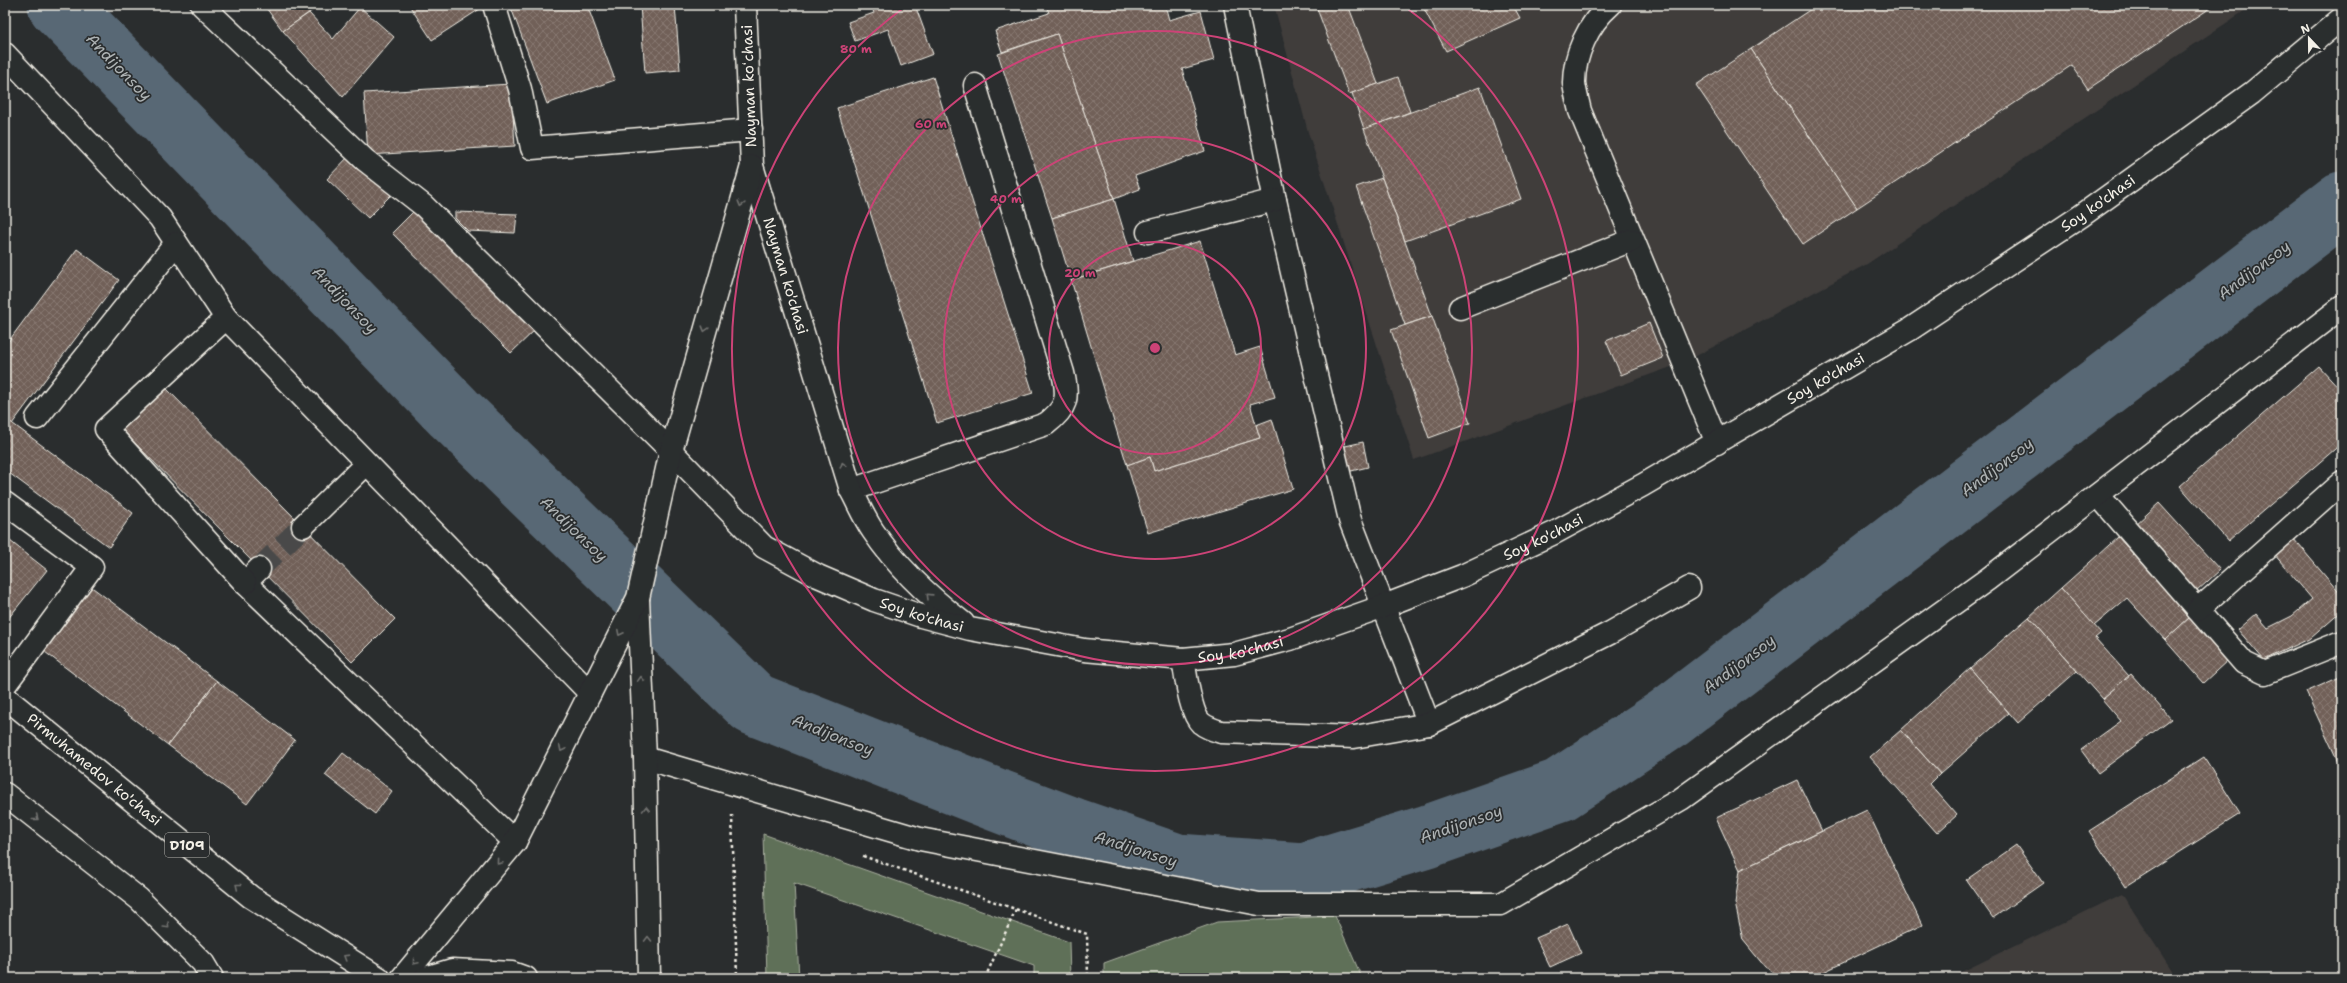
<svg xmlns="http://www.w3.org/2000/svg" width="2347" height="983" font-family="'Shantell Sans',sans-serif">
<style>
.built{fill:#3f3c3b}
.grass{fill:#5f7058;stroke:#aab0a0}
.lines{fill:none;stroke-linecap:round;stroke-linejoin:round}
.river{stroke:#596875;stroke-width:63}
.building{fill:url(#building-cross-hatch);stroke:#f4f1e8}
.minor-tunnel{stroke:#484a4a;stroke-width:22;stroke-dasharray:22 11;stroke-linecap:butt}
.minor-casing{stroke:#f4f1e8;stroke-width:25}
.major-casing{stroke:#f4f1e8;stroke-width:25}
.path{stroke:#f4f1e8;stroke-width:2.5;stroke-dasharray:3 3;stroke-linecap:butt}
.minor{stroke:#2a2d2e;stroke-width:22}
.major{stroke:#2a2d2e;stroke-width:22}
.oneway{stroke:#71726f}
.ring{fill:none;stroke:#cc4377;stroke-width:2}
.labels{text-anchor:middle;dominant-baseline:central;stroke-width:3.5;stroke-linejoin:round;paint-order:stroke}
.shield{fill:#2a2d2e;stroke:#b7b6b0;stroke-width:1}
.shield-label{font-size:14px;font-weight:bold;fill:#f4f1e8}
.street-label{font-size:15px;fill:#f4f1e8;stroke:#2a2d2e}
.water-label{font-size:16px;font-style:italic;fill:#aeb3b4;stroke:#2a2d2e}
.centre{fill:#cc4377;stroke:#2a2d2e;stroke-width:2}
.ring-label{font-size:12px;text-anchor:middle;font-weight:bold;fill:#cc4377;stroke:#2a2d2e;stroke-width:3.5;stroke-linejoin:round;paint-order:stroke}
</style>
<defs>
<pattern id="building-cross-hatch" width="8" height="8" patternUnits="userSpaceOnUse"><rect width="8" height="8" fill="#716058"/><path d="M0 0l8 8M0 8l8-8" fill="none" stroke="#867770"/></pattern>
</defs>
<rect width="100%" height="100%" fill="#2a2d2e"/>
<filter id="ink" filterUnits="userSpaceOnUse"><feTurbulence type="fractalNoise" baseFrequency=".025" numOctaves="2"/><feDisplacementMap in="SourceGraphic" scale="8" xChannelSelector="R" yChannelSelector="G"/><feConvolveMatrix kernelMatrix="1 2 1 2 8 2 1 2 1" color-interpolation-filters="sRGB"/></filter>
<g filter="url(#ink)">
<g class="built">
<polygon points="1274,5 2253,5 1867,264 1685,362 1414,460 1308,132"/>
<polygon points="2122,894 2177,978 1949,978"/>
</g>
<g class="grass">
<polygon points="763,834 1069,942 1070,978 1034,978 1034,966 794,883 799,978 767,978"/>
<polygon points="1335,916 1362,978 1104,978 1104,963 1217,922"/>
</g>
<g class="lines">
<polyline class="river" points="59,5 454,413 754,704 994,799 1073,829 1177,865 1304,874 1426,837 1560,790 1669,718 2342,203"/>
</g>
<g class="building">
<polygon points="264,5 320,5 283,31"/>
<polygon points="409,5 486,5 432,40"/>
<polygon points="510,5 587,5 615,80 547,104"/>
<polygon points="640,5 675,5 680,70 645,73"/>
<polygon points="871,5 915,5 933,54 901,66 888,29 855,41 848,22 874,13"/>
<polygon points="1046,5 1165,5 1169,20 1201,11 1214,60 1182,69 1205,151 1135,176 1140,189 1114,199 1057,34 1002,52 995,31 1049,13"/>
<polygon points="1319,5 1348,5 1378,84 1349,94 1316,6"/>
<polygon points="1422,5 1513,5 1520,18 1446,51"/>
<polygon points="1817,5 2215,5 2088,89 2072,65 1857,208 1751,49"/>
<polygon points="360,7 394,37 343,97 283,31 309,13 333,39"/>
<polygon points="1057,34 1114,199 1052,218 998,54"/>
<polygon points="1751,49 1857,208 1803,244 1696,85"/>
<polygon points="933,77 1033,393 937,423 837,108"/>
<polygon points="1398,77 1410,112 1364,129 1352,93"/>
<polygon points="511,84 515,146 368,155 364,93"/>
<polygon points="1480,87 1521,199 1405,241 1364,129"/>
<polygon points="351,154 392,194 368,218 327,179"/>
<polygon points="1382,178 1432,316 1405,325 1356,187"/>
<polygon points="1114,199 1133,261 1071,280 1052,218"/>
<polygon points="416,209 536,329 511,353 392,233"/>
<polygon points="455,212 517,214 515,233 468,231 455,218"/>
<polygon points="1200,241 1235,355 1260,347 1275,397 1250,404 1260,438 1154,471 1150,457 1127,465 1071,280"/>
<polygon points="77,249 119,280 12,424 5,418 5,346"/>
<polygon points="1432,316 1470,423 1429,438 1391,330"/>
<polygon points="1649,323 1663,358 1621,375 1606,341"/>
<polygon points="2319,366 2342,391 2342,443 2228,541 2180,486"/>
<polygon points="162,384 395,619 352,662 119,427"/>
<polygon points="5,418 133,513 109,547 5,470"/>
<polygon points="1272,419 1293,489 1148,533 1127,465 1150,457 1154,471 1260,438 1256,425"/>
<polygon points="1363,442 1368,467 1347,472 1341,447"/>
<polygon points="2159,503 2220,570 2196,592 2135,525"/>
<polygon points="5,537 47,570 7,620 5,619"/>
<polygon points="2118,537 2190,617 2165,640 2127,598 2094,626 2061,588"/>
<polygon points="2293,538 2342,596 2342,611 2311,638 2264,660 2238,630 2256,614 2268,628 2292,616 2312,599 2274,554"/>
<polygon points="85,582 217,681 168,745 37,646"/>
<polygon points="2061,588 2101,633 2095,638 2129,676 2102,699 2029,617"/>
<polygon points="2029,617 2077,671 2018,723 1970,668"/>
<polygon points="2190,617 2228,660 2203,683 2165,640"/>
<polygon points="1970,668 2009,713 1940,774 1901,730"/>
<polygon points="2131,674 2171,719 2098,773 2081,750 2121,721 2102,699"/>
<polygon points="2342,676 2342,770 2306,692"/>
<polygon points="217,681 295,740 247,804 168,745"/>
<polygon points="1901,730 1940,774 1930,784 1957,815 1937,833 1870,757"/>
<polygon points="343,753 392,791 375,814 325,775"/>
<polygon points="2204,757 2240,814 2125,887 2089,831"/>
<polygon points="1797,780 1822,831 1740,870 1716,818"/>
<polygon points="1867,810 1922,925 1811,978 1783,978 1765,967 1743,940 1735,903 1740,870"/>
<polygon points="2016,845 2043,883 1993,918 1966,880"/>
<polygon points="1568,924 1581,953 1550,967 1536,938"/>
</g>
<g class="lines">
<polyline class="minor-tunnel" points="259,569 303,526"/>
<g class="minor-casing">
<g id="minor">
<polyline points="202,5 365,160 424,206 671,451"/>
<polyline points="494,5 520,89 532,148 751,130"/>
<polyline points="1235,5 1275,200 1350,520 1429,724"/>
<path d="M1610 5C1588 24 1574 55 1574 83 1575 92 1578 102 1580 111L1717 443"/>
<polyline points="5,54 160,218 226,318"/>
<polyline points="1148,232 1275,200"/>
<polyline points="1460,308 1632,240"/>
<polyline points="37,418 176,243"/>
<path d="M851 490 1046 424C1067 408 1069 398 1063 373L975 85"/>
<polyline points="2098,495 2244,663 2265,673 2342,642"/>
<polyline points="5,503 92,567 5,685"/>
<polyline points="303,526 366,464"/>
<polyline points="259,569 245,583 515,842"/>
<polyline points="245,583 106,429 226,318 590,693"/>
<polyline points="2198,610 2342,482"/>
<path d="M1183 659C1186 675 1190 713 1201 723 1207 728 1214 730 1221 732L1354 737 1429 724 1610 633 1689 588"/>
<polyline points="645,758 920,839 1259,904 1501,904 1681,799 1988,579 2342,307"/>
</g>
</g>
<g class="major-casing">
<g id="major">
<path id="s1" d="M745 5 752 166 851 490C858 503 864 518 873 531 897 567 928 596 963 623"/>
<path id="s2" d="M671 451 764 547 818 576 874 600 921 616 970 629 1084 650 1183 659 1234 654 1290 639 1384 606 1462 576 1554 533 1643 485 1909 330 2081 216 2252 93 2342 18"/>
<polyline points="638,599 645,758 649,978"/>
<path id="s3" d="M5 697 251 897 379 978"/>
<polyline points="5,794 139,899 203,963 212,978"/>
<polyline points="402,978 515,842 638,598 671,451 752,166"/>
<polyline points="425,978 452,970 512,973 526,978"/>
</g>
</g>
<g class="path">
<polyline points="732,815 737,978"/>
<polyline points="863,856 1087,934 1088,978"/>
<polyline points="985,978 1016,909"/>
</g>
<use href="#minor" class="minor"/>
<use href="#major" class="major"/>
</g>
<defs><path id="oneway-chevron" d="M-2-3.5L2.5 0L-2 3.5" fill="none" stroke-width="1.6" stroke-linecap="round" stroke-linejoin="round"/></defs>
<g class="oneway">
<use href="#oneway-chevron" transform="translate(741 204) rotate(106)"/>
<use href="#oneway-chevron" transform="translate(705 329) rotate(106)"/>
<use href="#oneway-chevron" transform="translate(843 465) rotate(-107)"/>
<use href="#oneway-chevron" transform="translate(929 596) rotate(-136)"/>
<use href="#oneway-chevron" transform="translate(620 633) rotate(117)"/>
<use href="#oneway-chevron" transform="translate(641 679) rotate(-92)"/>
<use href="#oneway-chevron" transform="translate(562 749) rotate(117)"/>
<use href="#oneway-chevron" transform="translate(646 809) rotate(-91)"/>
<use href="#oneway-chevron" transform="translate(36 818) rotate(38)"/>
<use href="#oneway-chevron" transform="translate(499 862) rotate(130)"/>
<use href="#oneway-chevron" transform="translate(238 886) rotate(-141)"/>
<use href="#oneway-chevron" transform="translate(167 926) rotate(45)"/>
<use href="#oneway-chevron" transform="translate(648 939) rotate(-91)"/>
<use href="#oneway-chevron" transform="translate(346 957) rotate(-148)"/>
<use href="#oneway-chevron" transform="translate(415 962) rotate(130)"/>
</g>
</g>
<g class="ring">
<circle cx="1155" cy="348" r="106"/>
<circle cx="1155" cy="348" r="211"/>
<circle cx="1155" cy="348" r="317"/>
<path d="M1404 6A423 423 0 1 1 906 6"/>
</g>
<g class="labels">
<rect class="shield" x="165" y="833" width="44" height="24" rx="3"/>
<g class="shield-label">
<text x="187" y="845">D109</text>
</g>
<g class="street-label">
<text transform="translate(749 86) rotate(-92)">Nayman koʻchasi</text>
<text stroke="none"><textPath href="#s2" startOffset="1602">Soy ko'chasi</textPath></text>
<text stroke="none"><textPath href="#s1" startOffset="276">Nayman ko'chasi</textPath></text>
<text stroke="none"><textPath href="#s2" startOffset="1278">Soy ko'chasi</textPath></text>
<text stroke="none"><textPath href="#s2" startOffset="954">Soy ko'chasi</textPath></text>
<text stroke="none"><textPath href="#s2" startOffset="306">Soy ko'chasi</textPath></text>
<text stroke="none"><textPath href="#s2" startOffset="630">Soy ko'chasi</textPath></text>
<text stroke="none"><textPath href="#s3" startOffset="115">Pirmuhamedov ko'chasi</textPath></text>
</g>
<g class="water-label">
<text transform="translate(119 67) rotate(46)">Andijonsoy</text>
<text transform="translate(2254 270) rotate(-37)">Andijonsoy</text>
<text transform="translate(345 300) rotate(46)">Andijonsoy</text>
<text transform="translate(1997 467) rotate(-37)">Andijonsoy</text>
<text transform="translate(574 529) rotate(44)">Andijonsoy</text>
<text transform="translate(1739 664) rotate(-37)">Andijonsoy</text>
<text transform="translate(833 735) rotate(22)">Andijonsoy</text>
<text transform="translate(1461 824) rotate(-19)">Andijonsoy</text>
<text transform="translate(1136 849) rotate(18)">Andijonsoy</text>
</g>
</g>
<circle cx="1155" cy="348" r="6" class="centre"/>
<g class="ring-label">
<text x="856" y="53">80 m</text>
<text x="931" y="128">60 m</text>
<text x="1006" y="203">40 m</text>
<text x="1080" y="277">20 m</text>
</g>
<rect width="2347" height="983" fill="none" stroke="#2a2d2e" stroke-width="20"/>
<rect x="10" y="10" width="2327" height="963" fill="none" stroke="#f4f1e8" stroke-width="1.5" filter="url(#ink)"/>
<g transform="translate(2309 38) rotate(338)" stroke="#2a2d2e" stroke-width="3" paint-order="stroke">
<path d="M0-3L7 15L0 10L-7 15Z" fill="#f4f1e8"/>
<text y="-6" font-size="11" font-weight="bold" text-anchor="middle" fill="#f4f1e8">N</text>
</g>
</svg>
